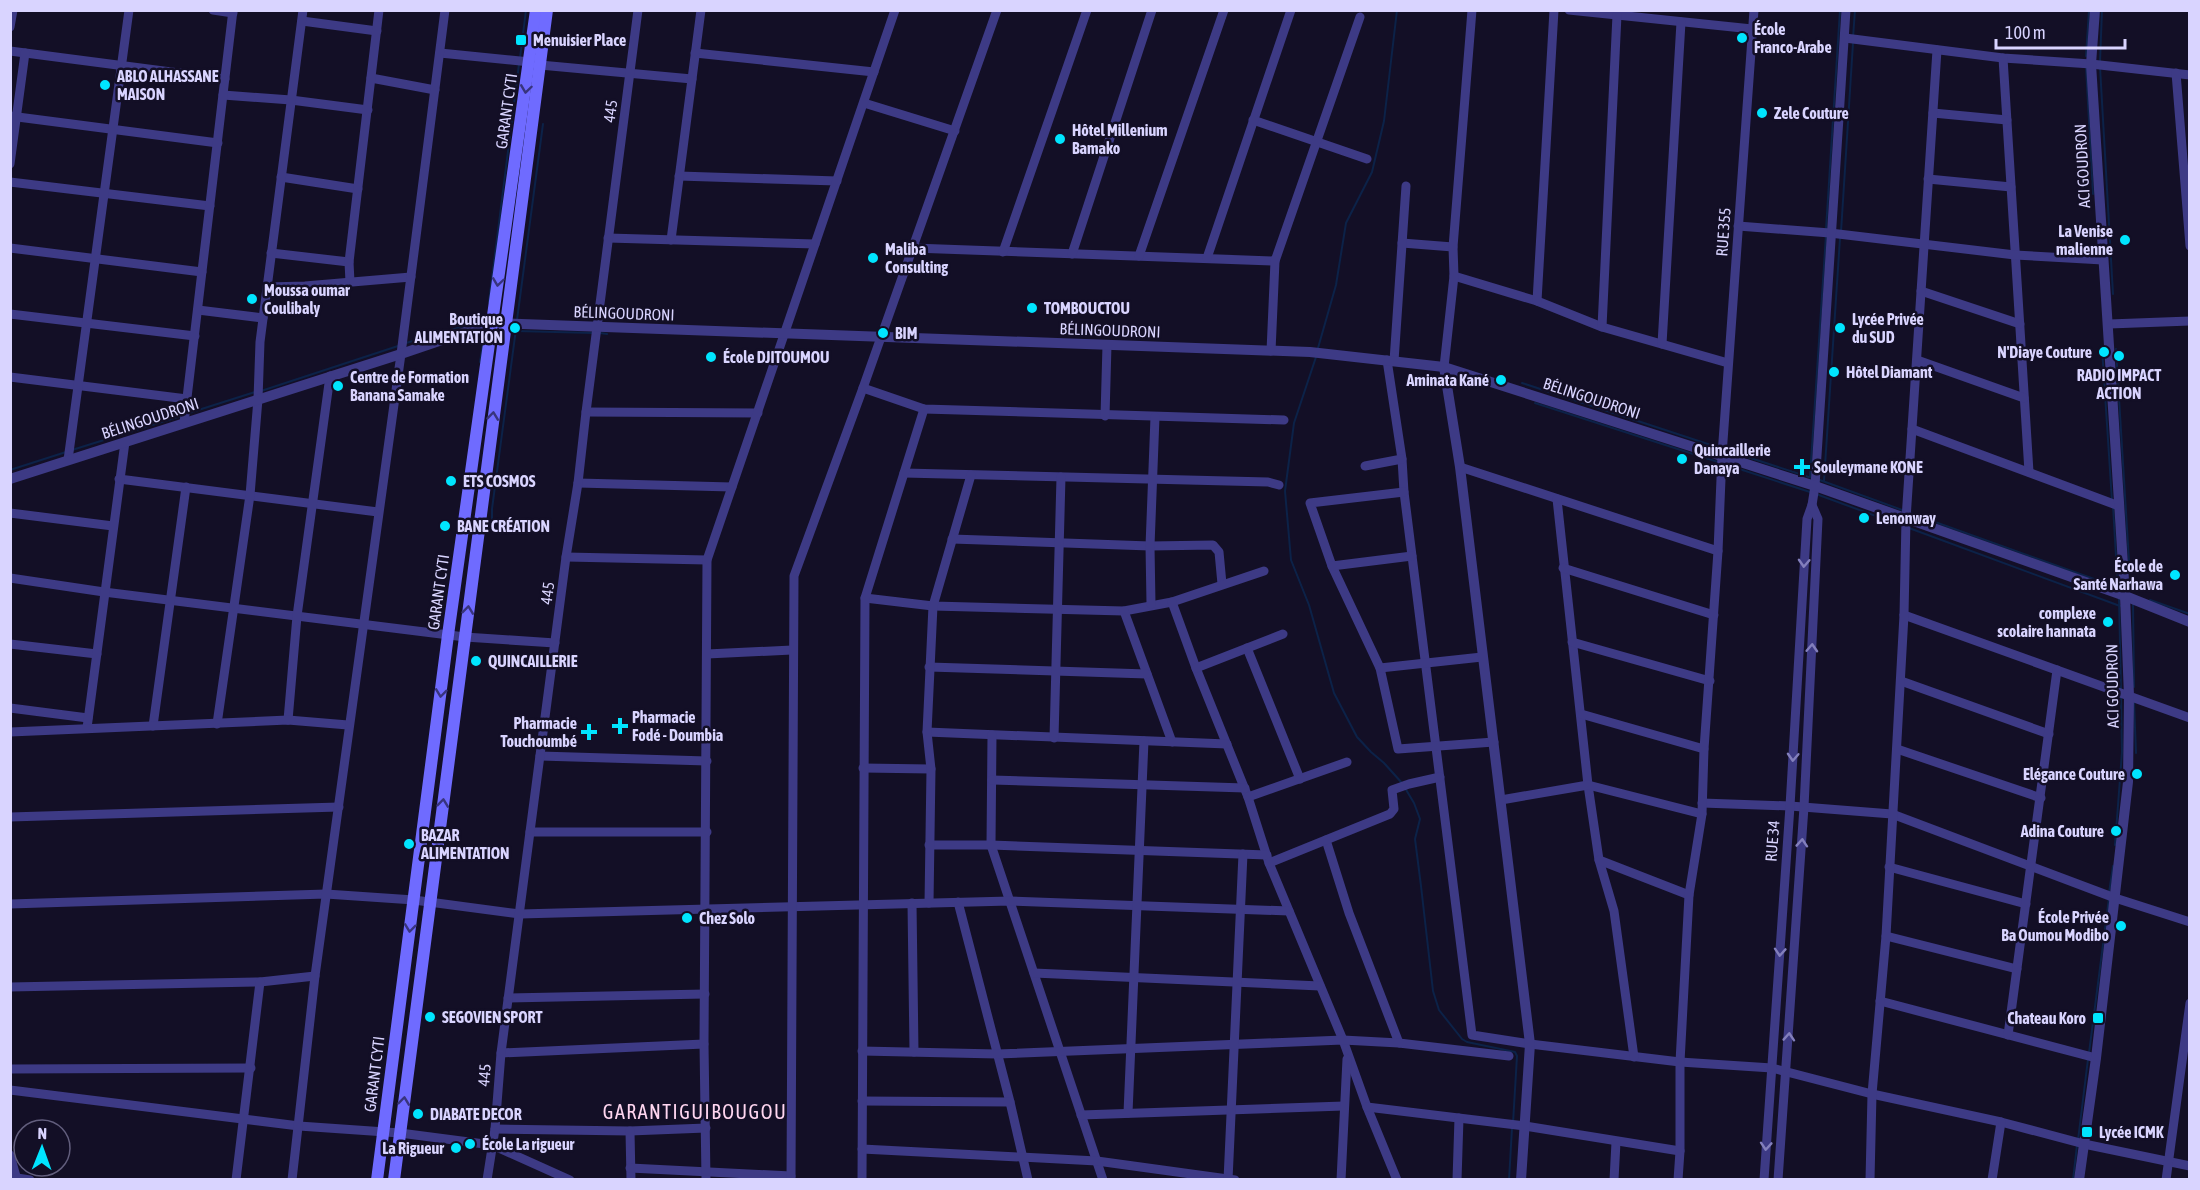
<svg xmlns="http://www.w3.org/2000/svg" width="2200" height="1190" font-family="'Asap Condensed',sans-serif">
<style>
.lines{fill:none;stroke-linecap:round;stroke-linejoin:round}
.stream{stroke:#0c2248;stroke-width:2}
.minor{stroke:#3d3a85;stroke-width:9}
.tertiary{stroke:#3d3a85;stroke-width:10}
.secondary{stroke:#6f6bff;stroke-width:12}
.oneway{stroke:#38347d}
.oneway2{stroke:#837fbc}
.poi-dot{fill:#00e5ff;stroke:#130f26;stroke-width:2}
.labels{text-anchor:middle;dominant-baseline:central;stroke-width:5;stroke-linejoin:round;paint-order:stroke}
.poi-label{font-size:16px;font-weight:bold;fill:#d9d4ff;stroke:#130f26;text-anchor:start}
.street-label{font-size:16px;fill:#d9d4ff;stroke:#130f26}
.quarter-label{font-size:20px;letter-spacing:1.5px;fill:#ffd6f0;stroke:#130f26}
</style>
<rect width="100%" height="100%" fill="#130f26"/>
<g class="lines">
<g class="stream">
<polyline points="1853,38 1855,10"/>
<polyline points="2086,56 2089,10"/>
<polyline points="520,58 526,10"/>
<polyline points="2100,62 2102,10"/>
<polyline points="2086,67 2093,194"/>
<polyline points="2100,67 2113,294"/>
<polyline points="1826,229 1840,10"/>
<polyline points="1841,232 1853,43"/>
<polyline points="489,302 519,64"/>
<polyline points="517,320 543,124"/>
<polyline points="516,331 594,333"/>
<polyline points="600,333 607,334"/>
<polyline points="406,343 478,322"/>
<polyline points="1318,348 1336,285 1346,223 1372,172 1384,121 1397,10"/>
<polyline points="2102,348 2112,501"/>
<polyline points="2116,349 2129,561"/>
<polyline points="1316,357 1294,423 1285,491 1291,560 1309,605 1334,693 1357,737 1371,752 1384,763 1402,783"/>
<polyline points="480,362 485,332"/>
<polyline points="1522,383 1720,448"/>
<polyline points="261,391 398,346"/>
<polyline points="1535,403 1718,462"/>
<polyline points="189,413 255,392"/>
<polyline points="72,450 181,416"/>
<polyline points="1726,450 1812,478"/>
<polyline points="1724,464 1810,492"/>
<polyline points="10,470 66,452"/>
<polyline points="1810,477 1826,235"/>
<polyline points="1817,479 1905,511"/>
<polyline points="1824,481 1840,238"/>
<polyline points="1816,494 1903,526"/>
<polyline points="2113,506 2118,590"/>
<polyline points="1910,513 2108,584"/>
<polyline points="1909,528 2120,606"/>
<polyline points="492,529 492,509 516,329"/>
<polyline points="2119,599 2121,689"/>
<polyline points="2150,600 2190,614"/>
<polyline points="2133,603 2134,687"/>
<polyline points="2134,702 2136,753"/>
<polyline points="1405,788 1414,803 1420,819 1415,839 1421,886"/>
<polyline points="2115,845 2122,752 2121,695"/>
<polyline points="1421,886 1433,991 1439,1010 1462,1039 1467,1042 1515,1052 1517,1056 1513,1123"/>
<polyline points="2109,893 2113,866"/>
<polyline points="2089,1053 2109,898"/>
<polyline points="2078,1140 2088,1059"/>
<polyline points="1509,1180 1512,1128"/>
<polyline points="2073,1180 2077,1145"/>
</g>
<g class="minor">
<polyline points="213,10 233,13"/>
<polyline points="1569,10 1752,29"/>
<polyline points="302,21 377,31"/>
<polyline points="10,27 13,10"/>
<polyline points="1845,38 2003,58 2091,64 2190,75"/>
<polyline points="10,51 225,79"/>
<polyline points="440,53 530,62"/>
<polyline points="695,53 874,72"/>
<polyline points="2003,58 2029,472"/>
<polyline points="540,65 692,79"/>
<polyline points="2176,73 2190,246"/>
<polyline points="371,78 435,90"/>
<polyline points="223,95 291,100 368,110"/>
<polyline points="864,103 955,131"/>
<polyline points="1933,113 2007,120"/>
<polyline points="10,116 218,143"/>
<polyline points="1253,120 1367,159"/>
<polyline points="10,164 25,53"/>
<polyline points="679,176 837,181"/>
<polyline points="281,177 358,189"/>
<polyline points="1928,179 2011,187"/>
<polyline points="10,182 210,206"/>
<polyline points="1738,226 1830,233 2015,255 2103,260"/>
<polyline points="608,238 815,244"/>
<polyline points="671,240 701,10"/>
<polyline points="1402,243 1453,247"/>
<polyline points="10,248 202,272"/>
<polyline points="913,248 1275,261"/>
<polyline points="1003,252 1087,10"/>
<polyline points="271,253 349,262"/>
<polyline points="1072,254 1152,10"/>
<polyline points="1139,256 1224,10"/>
<polyline points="1207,258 1291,10"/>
<polyline points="1454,276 1537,301 1602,327 1728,363"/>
<polyline points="350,282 349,262 379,10"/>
<polyline points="268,287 305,286 411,277"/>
<polyline points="1921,291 2020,324"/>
<polyline points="1537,301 1554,10"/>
<polyline points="198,310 263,318"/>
<polyline points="10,314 195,336"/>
<polyline points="2109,324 2190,321"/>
<polyline points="1602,327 1617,15"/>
<polyline points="1662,344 1681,22"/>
<polyline points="1271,351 1275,261 1360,17"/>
<polyline points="1387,360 1402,459 1404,492 1472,1035 1530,1044 1680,1062 1772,1068 1872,1094 2001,1122 2084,1144 2190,1166"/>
<polyline points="1917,360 2024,398"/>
<polyline points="1394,361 1406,186"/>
<polyline points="1444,367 1454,276 1453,247 1472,10"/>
<polyline points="10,377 187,399"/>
<polyline points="863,388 924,409 1284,420"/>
<polyline points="586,412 758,413"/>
<polyline points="1105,416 1107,345"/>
<polyline points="184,423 233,10"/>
<polyline points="1912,429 2119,506"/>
<polyline points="68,460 129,10"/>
<polyline points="1365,466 1402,459"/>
<polyline points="1460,467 1718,551"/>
<polyline points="904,473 1268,482 1279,485"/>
<polyline points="119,479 378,512"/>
<polyline points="578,483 732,487"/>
<polyline points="1404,492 1310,503 1332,566 1380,668 1398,749 1494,742"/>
<polyline points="1557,499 1588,785 1599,860 1614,911 1634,1057"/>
<polyline points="10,513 113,526"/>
<polyline points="952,539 1150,546 1213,545 1219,552 1222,584"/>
<polyline points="566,557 707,560"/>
<polyline points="1332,566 1412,556"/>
<polyline points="1563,568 1714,615"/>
<polyline points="10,578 104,592 465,637 555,643"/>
<polyline points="865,598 933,606 1124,611 1172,602 1264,571"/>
<polyline points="1172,602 1196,668 1248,797 1269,863 1343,1040 1367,1107 1397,1180"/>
<polyline points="1151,604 1150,546 1155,417"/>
<polyline points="1124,611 1172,742"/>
<polyline points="1904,615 2190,718"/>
<polyline points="1572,642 1710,681"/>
<polyline points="10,644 97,654"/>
<polyline points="1247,648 1300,779"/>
<polyline points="707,654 792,650"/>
<polyline points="929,667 1147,674"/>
<polyline points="1196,668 1283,634"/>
<polyline points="1380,668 1482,657"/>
<polyline points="1901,681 2049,734"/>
<polyline points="10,708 88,718"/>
<polyline points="1581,714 1704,749"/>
<polyline points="288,720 297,616 330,376"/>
<polyline points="217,724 250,495 258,399 260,342 303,10"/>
<polyline points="153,726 186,487"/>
<polyline points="87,728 125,442"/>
<polyline points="10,732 288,720 348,725"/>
<polyline points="927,732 1227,744"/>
<polyline points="992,735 991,845 1103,1180"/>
<polyline points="1054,738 1061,477"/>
<polyline points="1897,749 2041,798"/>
<polyline points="540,756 707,761"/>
<polyline points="863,768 931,769"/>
<polyline points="992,780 1245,788"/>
<polyline points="1248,797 1347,762"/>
<polyline points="1501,800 1588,785 1702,814"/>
<polyline points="1702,803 1790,806 1892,814 2115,898 2190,922"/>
<polyline points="10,817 339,807"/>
<polyline points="530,832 707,832"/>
<polyline points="1326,840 1349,913 1399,1043"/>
<polyline points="929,845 991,845 1267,855"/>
<polyline points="1599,860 1689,895"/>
<polyline points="1269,863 1390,814 1394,809 1392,790 1409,784 1440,777"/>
<polyline points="1889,867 2026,904"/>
<polyline points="958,902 1010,1102 1028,1180"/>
<polyline points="912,903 914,1052"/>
<polyline points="929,903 931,769 927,732 933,606 971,475"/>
<polyline points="10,904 326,894 414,900 520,914 1010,901 1289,911"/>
<polyline points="1886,936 2017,969"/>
<polyline points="1034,973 1320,986"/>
<polyline points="10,987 260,982 315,976"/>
<polyline points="508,998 705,994"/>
<polyline points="1880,1001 2096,1058"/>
<polyline points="2008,1035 2057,670"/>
<polyline points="862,1051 997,1054 1343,1040 1399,1043 1509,1056"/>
<polyline points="501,1053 704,1044"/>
<polyline points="10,1069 251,1068"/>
<polyline points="10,1090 299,1126 400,1133 492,1145 570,1180"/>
<polyline points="862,1101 1010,1102"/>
<polyline points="1367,1107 1525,1126 1680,1151"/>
<polyline points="1128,1113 1144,741"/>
<polyline points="1081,1115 1344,1106"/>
<polyline points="495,1129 630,1131 706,1128"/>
<polyline points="630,1131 631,1180"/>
<polyline points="862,1149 1097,1161 1235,1180"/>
<polyline points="10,1155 17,1180"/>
<polyline points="630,1168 791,1176"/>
<polyline points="17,1178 30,1180"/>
<polyline points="236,1180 260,982"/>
<polyline points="292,1180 315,976 401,354 445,10"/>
<polyline points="487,1180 495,1129 501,1053 566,557 578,483 586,412 638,10"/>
<polyline points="706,1180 704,1044 707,560 895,10"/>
<polyline points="791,1180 794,576 863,388 997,10"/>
<polyline points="862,1180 865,598 924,409"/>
<polyline points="1228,1180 1243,854"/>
<polyline points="1341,1180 1347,1059"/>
<polyline points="1457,1180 1459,1118"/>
<polyline points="1614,1180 1616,1142"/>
<polyline points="1678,1180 1680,1151 1680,1062 1689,895 1702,814 1704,749 1718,551 1722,455 1754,10"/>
<polyline points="1764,1180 1790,806 1807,519 1812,505 1815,486 1846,10"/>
<polyline points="1778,1180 1804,807 1818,519 1812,505"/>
<polyline points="1870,1180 1872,1094 1886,936 1904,615 1906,519 1937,50"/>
<polyline points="1992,1180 2001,1122"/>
<polyline points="2166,1180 2190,1003"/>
</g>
<g class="tertiary">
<polyline points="1444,367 1460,467 1530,1044 1521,1180"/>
<polyline points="10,479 401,354 492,323 1310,352 1444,367 1815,486 2125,596 2190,622"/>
<polyline points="2079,1180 2096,1058 2128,782 2129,696 2125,596 2091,64 2095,10"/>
</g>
<g class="secondary">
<polyline points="377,1180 448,635 536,10"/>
<polyline points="394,1180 547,10"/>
</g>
</g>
<defs><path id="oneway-chevron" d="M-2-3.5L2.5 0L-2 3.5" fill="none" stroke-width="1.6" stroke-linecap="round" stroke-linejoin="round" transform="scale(1.5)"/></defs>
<g class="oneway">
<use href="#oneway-chevron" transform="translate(526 89) rotate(98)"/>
<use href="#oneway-chevron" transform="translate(498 282) rotate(98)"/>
<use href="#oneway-chevron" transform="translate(493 416) rotate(-83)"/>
<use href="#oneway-chevron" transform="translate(468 610) rotate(-83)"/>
<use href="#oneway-chevron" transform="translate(441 693) rotate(97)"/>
<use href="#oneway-chevron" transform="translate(443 803) rotate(-83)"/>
<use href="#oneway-chevron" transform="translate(410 928) rotate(97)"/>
<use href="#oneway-chevron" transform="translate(404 1101) rotate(-83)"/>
</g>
<g class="oneway2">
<use href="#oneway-chevron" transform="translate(1804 563) rotate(93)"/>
<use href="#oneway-chevron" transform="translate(1812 648) rotate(-87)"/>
<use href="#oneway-chevron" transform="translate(1793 757) rotate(93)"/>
<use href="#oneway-chevron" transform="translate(1802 843) rotate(-86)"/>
<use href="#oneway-chevron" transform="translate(1780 952) rotate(94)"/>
<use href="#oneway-chevron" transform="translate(1789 1037) rotate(-86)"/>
<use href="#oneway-chevron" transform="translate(1766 1146) rotate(94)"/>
</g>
<g class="poi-dot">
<circle cx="1742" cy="38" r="6"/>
<rect x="515" y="34" width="12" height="12" rx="3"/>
<circle cx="105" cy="85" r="6"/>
<circle cx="1762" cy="113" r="6"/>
<circle cx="1060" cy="139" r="6"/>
<circle cx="2125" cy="240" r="6"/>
<circle cx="873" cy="258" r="6"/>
<circle cx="252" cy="299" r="6"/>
<circle cx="1032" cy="308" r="6"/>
<circle cx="515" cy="328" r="6"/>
<circle cx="1840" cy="328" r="6"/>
<circle cx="883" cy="333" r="6"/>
<circle cx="2104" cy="352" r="6"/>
<circle cx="2119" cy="356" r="6"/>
<circle cx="711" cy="357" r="6"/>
<circle cx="1834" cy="372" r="6"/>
<circle cx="1501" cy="380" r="6"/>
<circle cx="338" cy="386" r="6"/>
<circle cx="1682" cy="459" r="6"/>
<path d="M1799 458h6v6h6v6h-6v6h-6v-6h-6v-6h6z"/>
<circle cx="451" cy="481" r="6"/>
<circle cx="1864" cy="518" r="6"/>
<circle cx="445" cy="526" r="6"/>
<circle cx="2175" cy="575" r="6"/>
<circle cx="2108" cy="622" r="6"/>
<circle cx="476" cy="661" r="6"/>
<path d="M617 717h6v6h6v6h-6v6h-6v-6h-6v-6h6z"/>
<path d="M586 723h6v6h6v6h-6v6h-6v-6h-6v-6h6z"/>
<circle cx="2137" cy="774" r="6"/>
<circle cx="2116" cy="831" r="6"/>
<circle cx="409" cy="844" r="6"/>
<circle cx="687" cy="918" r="6"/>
<circle cx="2121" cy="926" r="6"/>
<circle cx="430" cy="1017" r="6"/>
<rect x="2092" y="1012" width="12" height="12" rx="3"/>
<circle cx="418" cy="1114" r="6"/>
<rect x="2081" y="1126" width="12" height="12" rx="3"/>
<circle cx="470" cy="1144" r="6"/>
<circle cx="456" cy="1148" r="6"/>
</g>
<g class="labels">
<g class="poi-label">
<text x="1754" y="29">École<tspan x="1754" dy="18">Franco-Arabe</tspan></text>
<text x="533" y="40">Menuisier Place</text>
<text x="117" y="76">ABLO ALHASSANE<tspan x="117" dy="18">MAISON</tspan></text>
<text x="1774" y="113">Zele Couture</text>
<text x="1072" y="130">Hôtel Millenium<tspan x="1072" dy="18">Bamako</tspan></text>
<text x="2113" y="231" text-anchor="end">La Venise<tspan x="2113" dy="18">malienne</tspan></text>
<text x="885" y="249">Maliba<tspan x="885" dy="18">Consulting</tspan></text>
<text x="264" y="290">Moussa oumar<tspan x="264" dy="18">Coulibaly</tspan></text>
<text x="1044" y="308">TOMBOUCTOU</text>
<text x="503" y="319" text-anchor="end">Boutique<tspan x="503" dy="18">ALIMENTATION</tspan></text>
<text x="1852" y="319">Lycée Privée<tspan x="1852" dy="18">du SUD</tspan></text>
<text x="895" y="333">BIM</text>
<text x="2092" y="352" text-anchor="end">N'Diaye Couture</text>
<text x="723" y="357">École DJITOUMOU</text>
<text x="1846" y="372">Hôtel Diamant</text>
<text x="2119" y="375" text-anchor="middle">RADIO IMPACT<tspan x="2119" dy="18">ACTION</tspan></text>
<text x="350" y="377">Centre de Formation<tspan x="350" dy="18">Banana Samake</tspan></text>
<text x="1489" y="380" text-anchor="end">Aminata Kané</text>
<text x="1694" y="450">Quincaillerie<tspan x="1694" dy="18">Danaya</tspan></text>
<text x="1814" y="467">Souleymane KONE</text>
<text x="463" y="481">ETS COSMOS</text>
<text x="1876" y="518">Lenonway</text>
<text x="457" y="526">BANE CRÉATION</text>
<text x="2163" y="566" text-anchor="end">École de<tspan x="2163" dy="18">Santé Narhawa</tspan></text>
<text x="2096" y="613" text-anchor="end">complexe<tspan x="2096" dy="18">scolaire hannata</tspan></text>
<text x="488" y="661">QUINCAILLERIE</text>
<text x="632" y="717">Pharmacie<tspan x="632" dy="18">Fodé - Doumbia</tspan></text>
<text x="577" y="723" text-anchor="end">Pharmacie<tspan x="577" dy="18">Touchoumbé</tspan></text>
<text x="2125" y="774" text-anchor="end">Elégance Couture</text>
<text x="2104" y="831" text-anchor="end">Adina Couture</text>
<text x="421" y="835">BAZAR<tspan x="421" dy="18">ALIMENTATION</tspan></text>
<text x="2109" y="917" text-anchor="end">École Privée<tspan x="2109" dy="18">Ba Oumou Modibo</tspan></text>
<text x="699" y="918">Chez Solo</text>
<text x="442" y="1017">SEGOVIEN SPORT</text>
<text x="2086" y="1018" text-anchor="end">Chateau Koro</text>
<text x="430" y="1114">DIABATE DECOR</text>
<text x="2099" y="1132">Lycée ICMK</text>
<text x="482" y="1144">École La rigueur</text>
<text x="444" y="1148" text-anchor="end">La Rigueur</text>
</g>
<g class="street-label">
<text transform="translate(506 111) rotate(-82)">GARANT CYTI</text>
<text transform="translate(610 111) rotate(-83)">445</text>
<text transform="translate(2082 166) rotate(-93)">ACI GOUDRON</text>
<text transform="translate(1723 232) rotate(-86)">RUE 355</text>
<text transform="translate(624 313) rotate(2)">BÉLINGOUDRONI</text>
<text transform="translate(1110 330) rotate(2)">BÉLINGOUDRONI</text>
<text transform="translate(1592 398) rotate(18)">BÉLINGOUDRONI</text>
<text transform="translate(150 418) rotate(-18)">BÉLINGOUDRONI</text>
<text transform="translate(438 592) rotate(-82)">GARANT CYTI</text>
<text transform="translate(547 593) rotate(-83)">445</text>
<text transform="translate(2112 686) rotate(-91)">ACI GOUDRON</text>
<text transform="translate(1772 841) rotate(-86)">RUE 34</text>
<text transform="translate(374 1074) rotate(-83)">GARANT CYTI</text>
<text transform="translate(484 1075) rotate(-85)">445</text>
</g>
<g class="quarter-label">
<text x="695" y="1111">GARANTIGUIBOUGOU</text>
</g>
</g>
<rect width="2200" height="1190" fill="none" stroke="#d9d4ff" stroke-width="24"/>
<g transform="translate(42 1148) rotate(1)"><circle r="28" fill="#130f26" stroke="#625e7d" stroke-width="1.5"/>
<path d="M0-4.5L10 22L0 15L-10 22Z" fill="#00e5ff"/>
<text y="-9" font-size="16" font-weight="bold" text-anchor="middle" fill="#d9d4ff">N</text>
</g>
<path d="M1996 39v9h129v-9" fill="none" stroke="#d9d4ff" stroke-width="3"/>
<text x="2005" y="39" font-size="18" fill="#d9d4ff" stroke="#130f26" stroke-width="4.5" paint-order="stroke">100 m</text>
</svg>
